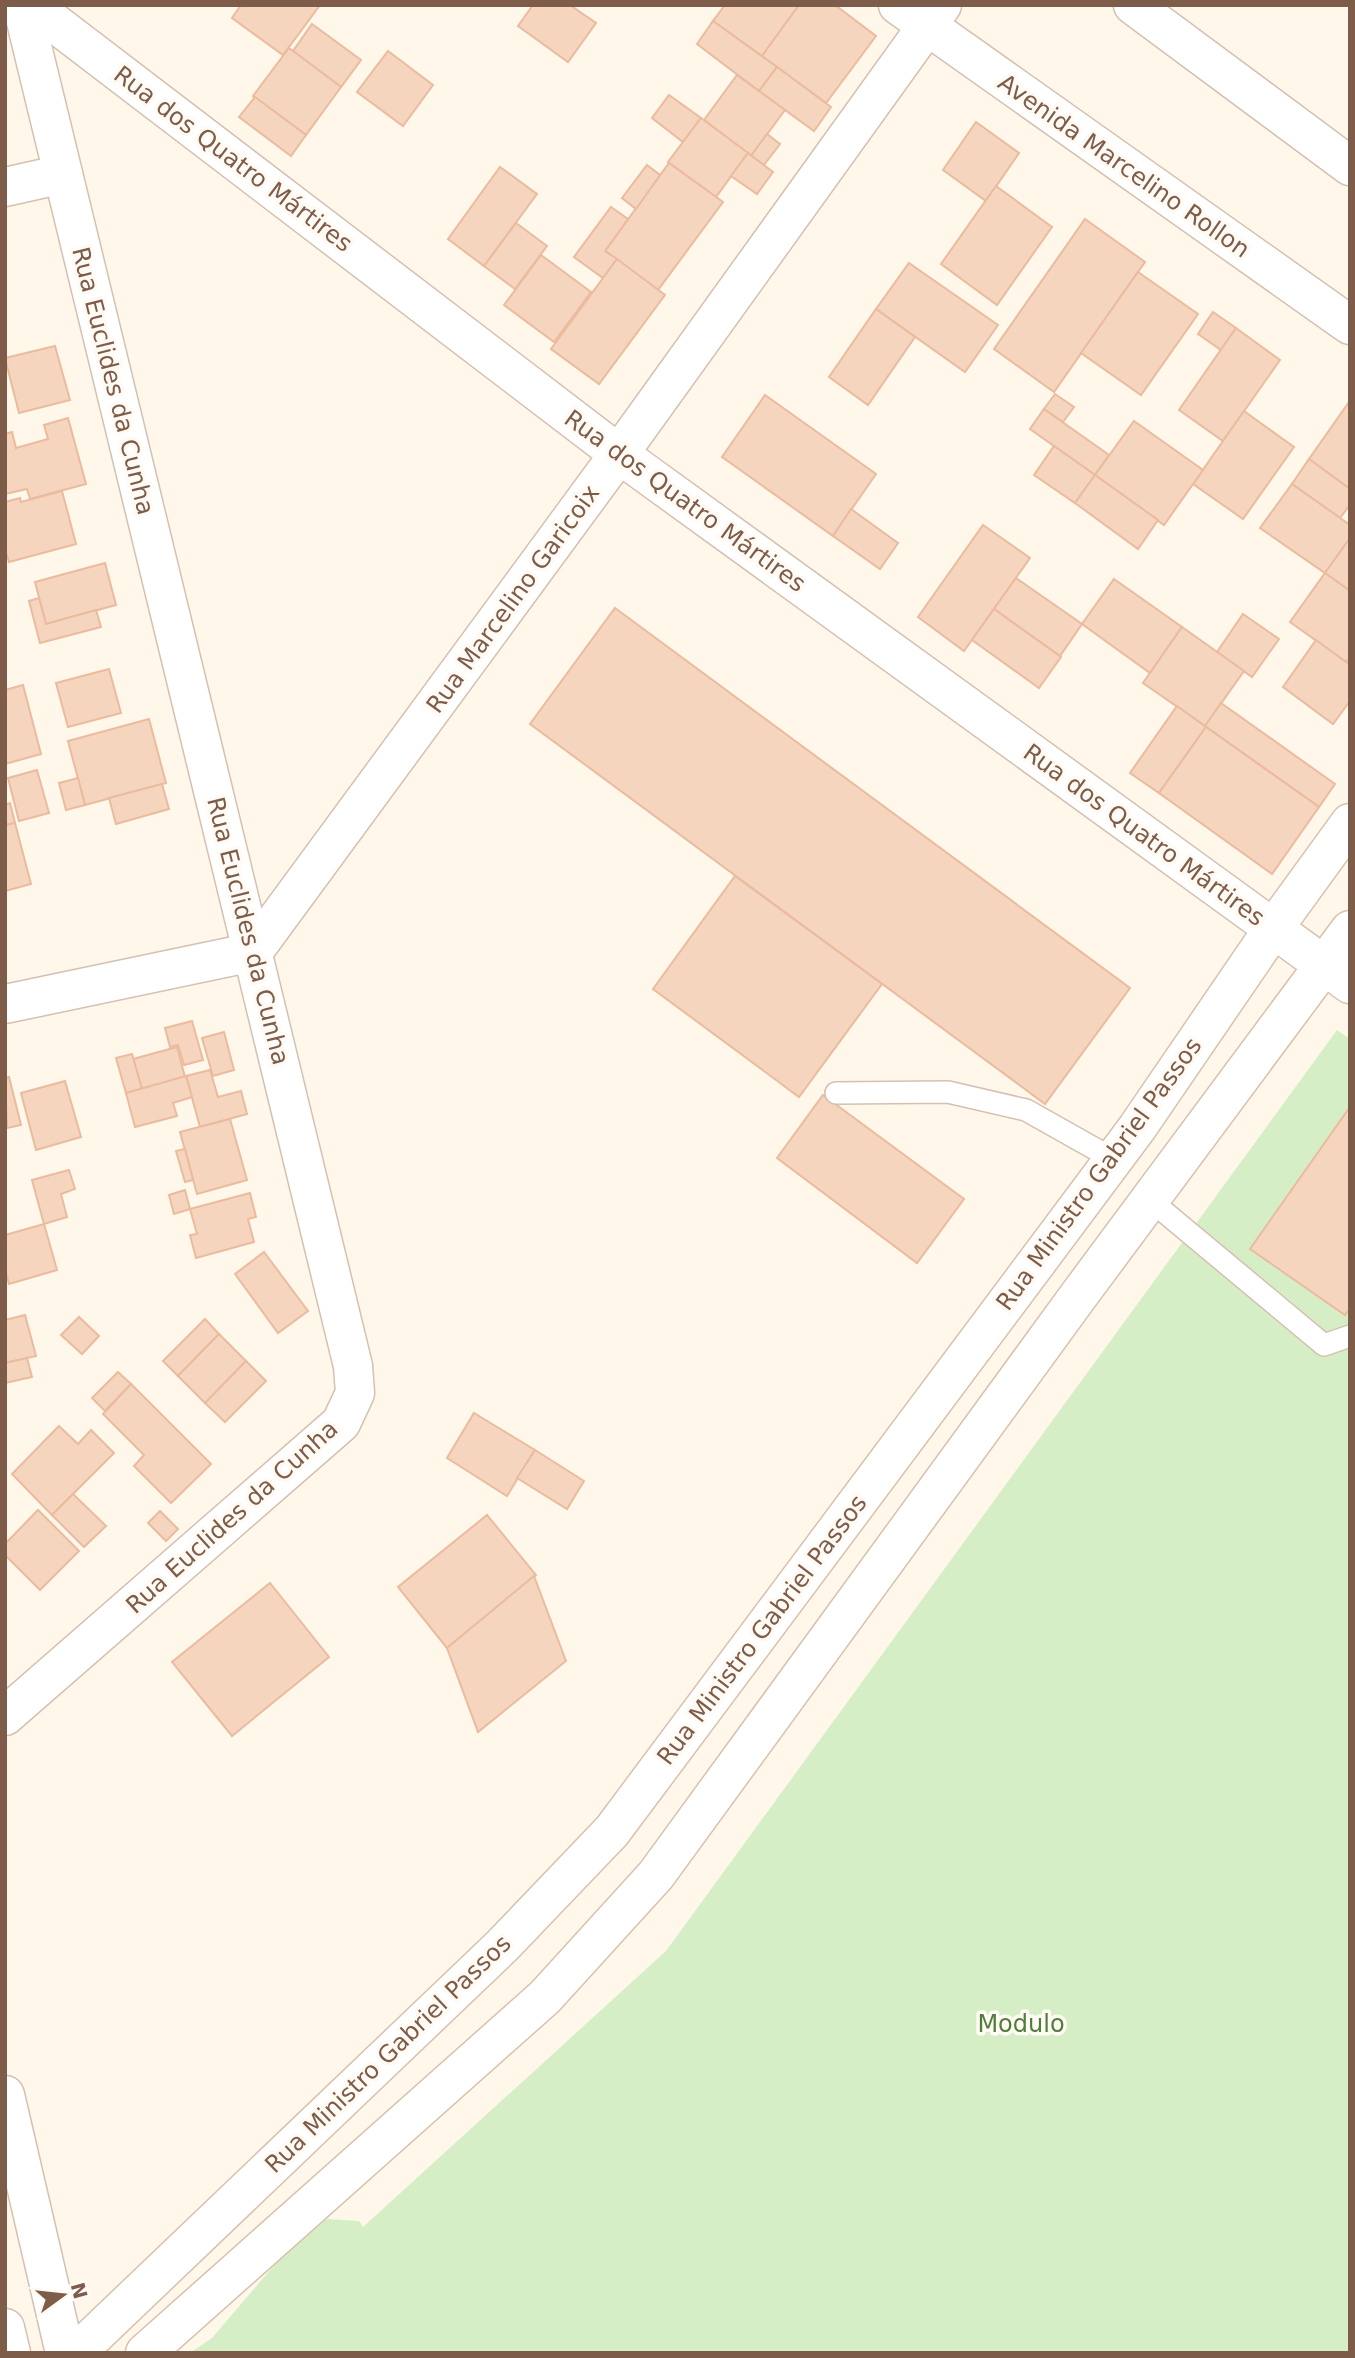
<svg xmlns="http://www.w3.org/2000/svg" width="1355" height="2358" font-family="'DejaVu Sans',sans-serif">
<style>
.green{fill:#d6eec6}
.building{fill:#f6d5bf;stroke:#ebbb9e;stroke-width:2}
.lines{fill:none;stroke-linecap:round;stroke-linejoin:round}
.lane-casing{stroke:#d5c0b1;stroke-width:24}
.street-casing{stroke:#d5c0b1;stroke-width:41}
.secondary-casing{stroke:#d8c1ad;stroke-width:41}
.lane{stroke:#fff;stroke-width:21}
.street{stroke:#fff;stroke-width:38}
.secondary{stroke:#fff;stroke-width:38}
.labels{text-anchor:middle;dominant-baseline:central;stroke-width:7;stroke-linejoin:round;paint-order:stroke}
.street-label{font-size:24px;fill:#7d5c4a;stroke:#fffaf3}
.park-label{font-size:24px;fill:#507d3d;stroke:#fffaf3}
</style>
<rect width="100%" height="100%" fill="#fef7ea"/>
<polygon class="green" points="1337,1030 1350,1039 1350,2353 190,2353 212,2338 300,2235 327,2219 359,2221 363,2227 666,1951"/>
<g class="building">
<polygon points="241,5 320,5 283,55 232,18"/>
<polygon points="533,5 570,5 596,23 568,62 518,26"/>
<polygon points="725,5 799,5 762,56 713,21"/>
<polygon points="799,5 835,5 876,36 826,103 762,56"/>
<polygon points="713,21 777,67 759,91 697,44"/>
<polygon points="312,24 361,60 341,87 293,51"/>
<polygon points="289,48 341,87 306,135 253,96"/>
<polygon points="388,51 433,85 403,126 357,92"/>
<polygon points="777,67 831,107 814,131 759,91"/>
<polygon points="737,75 785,110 751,156 704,120"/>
<polygon points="669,95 701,118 683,142 652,118"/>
<polygon points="255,97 306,135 291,156 239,117"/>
<polygon points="701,118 748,153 716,197 668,162"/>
<polygon points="976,122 1019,153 986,201 943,170"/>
<polygon points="767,134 780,144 764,165 751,156"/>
<polygon points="748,153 773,172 757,194 731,176"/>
<polygon points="669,163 723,202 658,290 605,251"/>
<polygon points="647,165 660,175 636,209 622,198"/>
<polygon points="500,167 537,194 484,266 448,239"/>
<polygon points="996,186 1052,227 997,305 941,264"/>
<polygon points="611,207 628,219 605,251 617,259 603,278 574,257"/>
<polygon points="1085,219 1145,262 1054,392 994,349"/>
<polygon points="516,223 547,246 515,289 484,266"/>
<polygon points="541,255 591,292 554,342 504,305"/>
<polygon points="617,259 665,295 599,384 551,349"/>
<polygon points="909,263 998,325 965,372 876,309"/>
<polygon points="1138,272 1198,314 1141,395 1081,353"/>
<polygon points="876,309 915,337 868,405 829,377"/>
<polygon points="1213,312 1236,328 1221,350 1198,334"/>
<polygon points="1236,328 1280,360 1223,441 1179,410"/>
<polygon points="55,346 70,400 19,413 5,358"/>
<polygon points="1055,394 1074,407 1063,422 1044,409"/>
<polygon points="765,395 876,474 833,536 722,457"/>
<polygon points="1349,402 1350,403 1350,489 1309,459"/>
<polygon points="1044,409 1109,455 1095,475 1030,429"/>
<polygon points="1244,411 1294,447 1243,519 1193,484"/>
<polygon points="68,418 86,484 30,499 27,489 5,494 5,434 12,432 16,448 48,439 44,425"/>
<polygon points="1134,421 1203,470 1164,525 1095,475"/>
<polygon points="1054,446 1095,475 1075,503 1034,475"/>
<polygon points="1309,459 1350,489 1350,505 1340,518 1292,484"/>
<polygon points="1095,475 1158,520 1138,549 1075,503"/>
<polygon points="1292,484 1350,525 1350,538 1325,573 1260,528"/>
<polygon points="62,491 76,544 9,562 5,549 5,502 20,498 21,502"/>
<polygon points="851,509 898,543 880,569 833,536"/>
<polygon points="983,525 1030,558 964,651 918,617"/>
<polygon points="1350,538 1350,591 1325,573"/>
<polygon points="105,563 116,605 46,624 35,582"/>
<polygon points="1325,573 1350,591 1350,657 1346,662 1290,622"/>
<polygon points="1016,578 1082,624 1060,656 994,609"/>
<polygon points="1114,579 1182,627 1150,673 1082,624"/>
<polygon points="39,598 46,624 96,610 101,627 40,643 29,601"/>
<polygon points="615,608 1130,988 1045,1104 530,724"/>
<polygon points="994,609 1061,657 1039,688 972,640"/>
<polygon points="1243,614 1279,639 1252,677 1217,652"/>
<polygon points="1182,627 1244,671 1205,726 1143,683"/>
<polygon points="1316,640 1350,665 1350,701 1333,724 1283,687"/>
<polygon points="109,669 121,713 68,727 56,683"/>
<polygon points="23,685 41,754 5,764 5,690"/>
<polygon points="1221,703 1335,784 1319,807 1205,726"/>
<polygon points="1177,706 1206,727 1159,793 1130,773"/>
<polygon points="149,719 166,783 85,805 68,741"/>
<polygon points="1206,727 1319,807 1272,874 1159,793"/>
<polygon points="37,770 49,813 19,821 8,778"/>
<polygon points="78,778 85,805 66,810 59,783"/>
<polygon points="162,784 169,809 116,824 109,798"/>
<polygon points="10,803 15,823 5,825 5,805"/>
<polygon points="15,823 31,884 5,891 5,825"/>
<polygon points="735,876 882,984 799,1097 653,989"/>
<polygon points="192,1021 203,1060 184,1065 178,1045 170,1047 165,1028"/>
<polygon points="224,1032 234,1070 213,1076 202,1038"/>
<polygon points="177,1047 185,1077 142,1089 133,1059"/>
<polygon points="132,1054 142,1089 126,1093 116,1058"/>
<polygon points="210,1070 218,1097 241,1091 247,1114 200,1127 186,1076"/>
<polygon points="186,1076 192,1097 173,1103 177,1116 135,1127 126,1093"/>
<polygon points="9,1077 21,1125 7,1128 5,1078"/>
<polygon points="65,1081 81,1137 36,1150 21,1093"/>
<polygon points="823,1095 964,1199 917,1263 777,1158"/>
<polygon points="1350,1107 1350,1308 1345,1315 1250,1249"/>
<polygon points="230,1119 247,1180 197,1194 180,1132"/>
<polygon points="185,1149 193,1180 185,1182 176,1151"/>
<polygon points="69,1170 75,1189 61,1194 67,1217 44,1224 32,1180"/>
<polygon points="185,1190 190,1209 174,1214 169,1195"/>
<polygon points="250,1193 256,1217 248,1219 254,1242 196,1258 190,1235 197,1234 190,1209"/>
<polygon points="44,1224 57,1270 9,1284 5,1269 5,1235"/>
<polygon points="264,1252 308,1311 278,1333 235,1274"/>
<polygon points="25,1315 36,1356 5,1363 5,1320"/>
<polygon points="79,1317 99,1336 82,1354 61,1335"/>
<polygon points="205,1319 219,1334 178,1376 163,1361"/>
<polygon points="219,1334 246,1361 205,1403 178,1376"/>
<polygon points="27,1358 32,1377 5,1383 5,1363"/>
<polygon points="246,1361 266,1381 225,1422 205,1403"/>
<polygon points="118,1372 131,1384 105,1411 92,1398"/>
<polygon points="131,1384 211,1464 171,1503 134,1466 144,1455 103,1414"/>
<polygon points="474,1413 535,1450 507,1496 447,1458"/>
<polygon points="59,1426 78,1444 91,1430 114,1453 52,1515 12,1474"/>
<polygon points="535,1450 584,1481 567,1509 517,1478"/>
<polygon points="73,1494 106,1526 84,1547 52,1515"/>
<polygon points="38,1510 79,1551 40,1590 5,1555 5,1544"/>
<polygon points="160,1511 178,1529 166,1541 148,1523"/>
<polygon points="487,1515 536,1575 447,1648 398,1587"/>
<polygon points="534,1576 566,1661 478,1732 447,1648"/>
<polygon points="270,1583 329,1657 232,1736 172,1662"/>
</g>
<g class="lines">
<g class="lane-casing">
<g id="lane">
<polyline points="836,1093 948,1092 1026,1110 1113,1159"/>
<polyline points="1150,1200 1324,1345 1350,1336"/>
</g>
</g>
<g class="street-casing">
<g id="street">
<polyline points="31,5 619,454 1350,984"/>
<polyline points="898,5 1350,325"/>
<polyline points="1133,5 1350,166"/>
<polyline points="5,187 63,174"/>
<polyline points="5,1004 253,952 619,454 942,5"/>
<polyline points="5,1716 341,1423 355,1393 353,1366 22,5"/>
<polyline points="5,2095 65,2353"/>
<polyline points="5,2328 11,2353"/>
</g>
</g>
<g class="secondary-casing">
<g id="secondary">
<polyline points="76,2353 502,1946 612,1831 1137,1128 1273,929 1350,823"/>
<polyline points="145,2353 545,1997 656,1875 1079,1295 1350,930"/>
</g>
</g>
<use href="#lane" class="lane"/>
<use href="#street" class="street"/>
<use href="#secondary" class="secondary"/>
</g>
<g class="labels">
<g class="street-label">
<text transform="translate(233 159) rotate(37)">Rua dos Quatro Mártires</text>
<text transform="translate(1124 166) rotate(35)">Avenida Marcelino Rollon</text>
<text transform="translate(113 381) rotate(76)">Rua Euclides da Cunha</text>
<text transform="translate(685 501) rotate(36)">Rua dos Quatro Mártires</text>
<text transform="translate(513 599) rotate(-54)">Rua Marcelino Garicoix</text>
<text transform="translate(1144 835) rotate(36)">Rua dos Quatro Mártires</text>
<text transform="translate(248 931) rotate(76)">Rua Euclides da Cunha</text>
<text transform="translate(1099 1174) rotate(-54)">Rua Ministro Gabriel Passos</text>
<text transform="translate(232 1517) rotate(-42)">Rua Euclides da Cunha</text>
<text transform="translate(762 1630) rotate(-53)">Rua Ministro Gabriel Passos</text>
<text transform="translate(388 2054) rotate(-44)">Rua Ministro Gabriel Passos</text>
</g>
<g class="park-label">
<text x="1021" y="2024">Modulo</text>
</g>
</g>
<rect width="1355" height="2358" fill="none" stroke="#7d5c4a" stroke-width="14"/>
<g transform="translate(63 2295) rotate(75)" stroke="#fffaf3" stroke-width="5" paint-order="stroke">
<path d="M0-5L12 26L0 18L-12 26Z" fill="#7d5c4a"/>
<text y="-10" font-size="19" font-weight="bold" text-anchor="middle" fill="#7d5c4a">N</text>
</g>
</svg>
